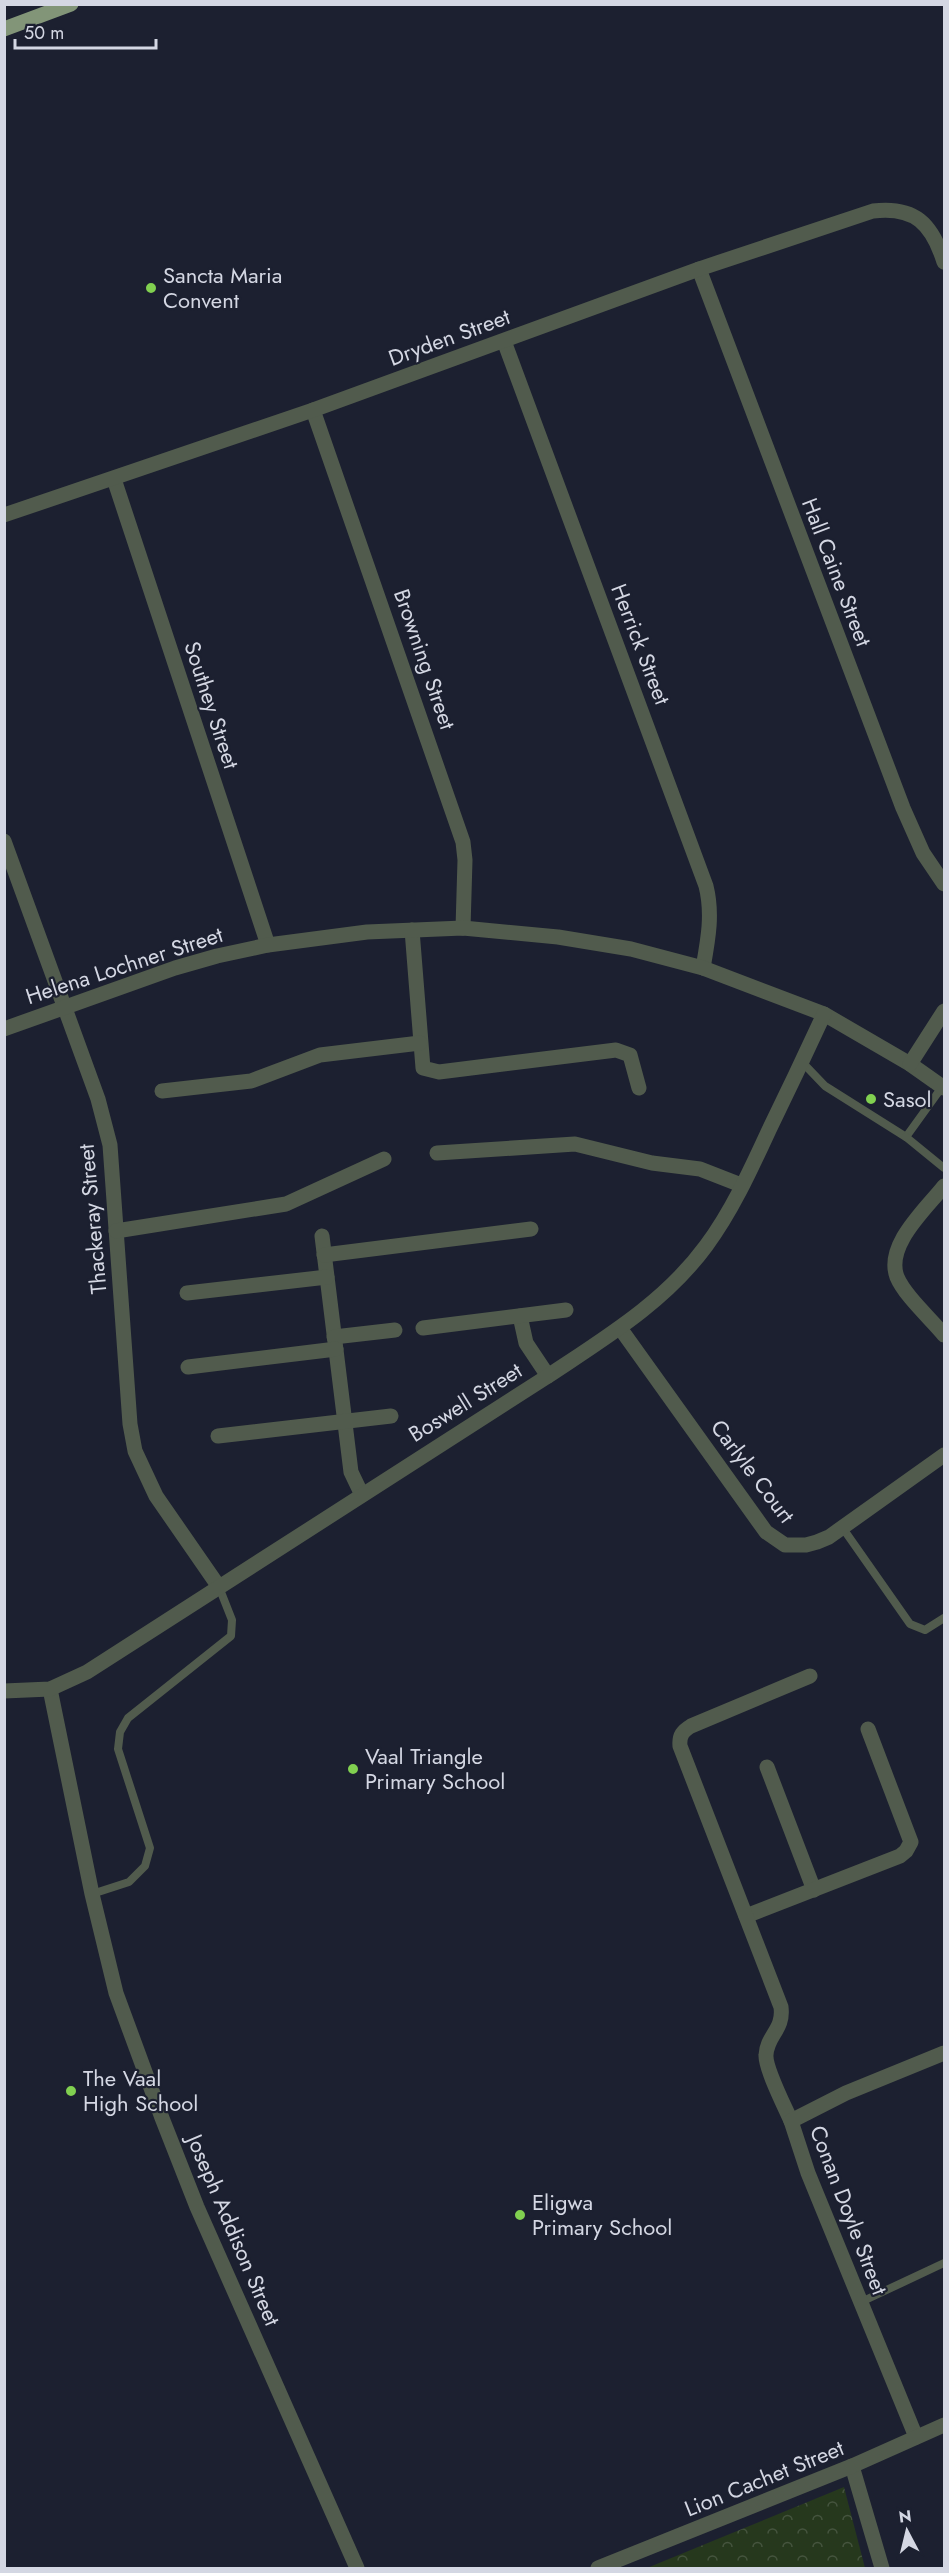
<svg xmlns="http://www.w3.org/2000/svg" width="949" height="2573" font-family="Jost,sans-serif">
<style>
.park{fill:url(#park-crowns)}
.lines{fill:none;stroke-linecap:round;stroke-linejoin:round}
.lane{stroke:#515b4d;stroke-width:8}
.street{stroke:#515b4d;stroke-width:15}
.primary{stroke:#829578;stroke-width:15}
.poi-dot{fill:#81d050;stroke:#1c2030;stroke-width:2}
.labels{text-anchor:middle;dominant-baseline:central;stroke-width:4.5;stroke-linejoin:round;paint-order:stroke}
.poi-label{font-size:22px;fill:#d4d7e3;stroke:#1c2030;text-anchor:start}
.street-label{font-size:22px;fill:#d4d7e3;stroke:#1c2030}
</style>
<defs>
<pattern id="park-crowns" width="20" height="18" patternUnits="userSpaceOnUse" patternTransform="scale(1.5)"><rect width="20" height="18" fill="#26381d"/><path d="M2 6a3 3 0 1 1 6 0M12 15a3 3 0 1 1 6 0" fill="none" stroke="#45543e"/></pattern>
</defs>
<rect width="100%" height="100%" fill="#1c2030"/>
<polygon class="park" points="844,2487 865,2568 647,2568"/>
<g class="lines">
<g class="lane">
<polyline points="802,1062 825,1086 906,1137 942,1087"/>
<polyline points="906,1137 944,1168"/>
<polyline points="842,1527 910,1624 925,1630 944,1618"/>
<polyline points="92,1894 129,1882 145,1866 150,1848 118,1749 120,1732 128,1718 231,1636 232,1620 219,1587"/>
<polyline points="861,2302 944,2263"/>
</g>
<g class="street">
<polyline points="699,269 903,808 923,853 944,884"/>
<path d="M504 341 706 886C713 914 708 940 703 968"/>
<polyline points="313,410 463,842 465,860 463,928"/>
<polyline points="114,479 268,945"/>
<path d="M4 515 313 410 699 269 873 211C915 206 932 224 944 262"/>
<polyline points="4,841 98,1099 110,1145 130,1424 135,1451 156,1496 219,1587"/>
<polyline points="412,930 423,1068 439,1072 616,1050 630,1055 639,1088"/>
<polyline points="4,1029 175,968 217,956 268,945 367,932 463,928 558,937 631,949 703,968 824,1014 910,1064 944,1088"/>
<polyline points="910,1064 944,1011"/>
<polyline points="162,1091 251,1081 320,1055 420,1043"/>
<polyline points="437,1153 575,1144 652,1163 700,1169 741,1185"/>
<path d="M944 1186C926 1209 885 1245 897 1277 905 1296 931 1319 944 1335"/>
<polyline points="116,1231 286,1204 384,1159"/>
<polyline points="322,1236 351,1472 362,1495"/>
<polyline points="324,1255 531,1229"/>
<polyline points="187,1293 327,1277"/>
<polyline points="520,1316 526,1343 548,1376"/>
<polyline points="423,1328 566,1310"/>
<polyline points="620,1328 766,1532 785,1545 806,1545 817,1542 829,1537 944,1455"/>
<polyline points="334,1337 395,1330"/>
<polyline points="188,1367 336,1349"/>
<polyline points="218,1436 391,1416"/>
<polyline points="50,1689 92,1894 116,1993 162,2118 197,2207 357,2568"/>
<path d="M4 1691 50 1689 87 1672 548 1376C605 1338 665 1302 706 1246 732 1211 751 1169 769 1130 788 1091 806 1053 824 1014"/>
<polyline points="767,1767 814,1890"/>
<polyline points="746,1916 900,1856 906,1851 911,1842 868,1729"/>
<path d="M791 2121C785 2107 765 2068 766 2055 767 2035 784 2030 781 2007L680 1746C679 1735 683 1731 691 1726L810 1676"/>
<polyline points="916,2437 808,2173 791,2121 846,2093 944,2053"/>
<polyline points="852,2466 882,2568"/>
<polyline points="598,2568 852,2466 944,2425"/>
</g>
<polyline class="primary" points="4,29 71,4"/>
</g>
<g class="poi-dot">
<circle cx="151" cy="288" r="6"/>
<circle cx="871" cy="1099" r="6"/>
<circle cx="353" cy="1769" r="6"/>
<circle cx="71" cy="2091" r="6"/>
<circle cx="520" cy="2215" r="6"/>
</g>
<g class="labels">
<g class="poi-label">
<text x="163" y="275">Sancta Maria<tspan x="163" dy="25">Convent</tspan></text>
<text x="883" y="1099">Sasol</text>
<text x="365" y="1756">Vaal Triangle<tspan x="365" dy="25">Primary School</tspan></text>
<text x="83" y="2078">The Vaal<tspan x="83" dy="25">High School</tspan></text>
<text x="532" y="2202">Eligwa<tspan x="532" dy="25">Primary School</tspan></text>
</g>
<g class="street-label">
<text transform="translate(449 337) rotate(-20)">Dryden Street</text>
<text transform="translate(837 572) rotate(69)">Hall Caine Street</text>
<text transform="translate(641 644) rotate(69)">Herrick Street</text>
<text transform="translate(425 659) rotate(71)">Browning Street</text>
<text transform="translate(212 705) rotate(72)">Southey Street</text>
<text transform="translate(124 965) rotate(-18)">Helena Lochner Street</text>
<text transform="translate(92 1219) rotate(-95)">Thackeray Street</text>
<text transform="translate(465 1402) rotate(-32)">Boswell Street</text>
<text transform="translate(753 1471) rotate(53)">Carlyle Court</text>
<text transform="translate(849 2210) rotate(69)">Conan Doyle Street</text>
<text transform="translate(234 2230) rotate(67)">Joseph Addison Street</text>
<text transform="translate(764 2478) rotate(-22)">Lion Cachet Street</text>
</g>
</g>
<rect width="949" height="2573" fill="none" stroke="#d4d7e3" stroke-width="12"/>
<g transform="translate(907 2531) rotate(353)" stroke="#1c2030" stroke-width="4.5" paint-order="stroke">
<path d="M0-4.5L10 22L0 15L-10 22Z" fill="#d4d7e3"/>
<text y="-9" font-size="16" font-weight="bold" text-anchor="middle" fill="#d4d7e3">N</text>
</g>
<path d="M15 39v9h141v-9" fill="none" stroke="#d4d7e3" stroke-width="3"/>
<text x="24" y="39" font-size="18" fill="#d4d7e3" stroke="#1c2030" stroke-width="4.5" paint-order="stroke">50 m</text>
</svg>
